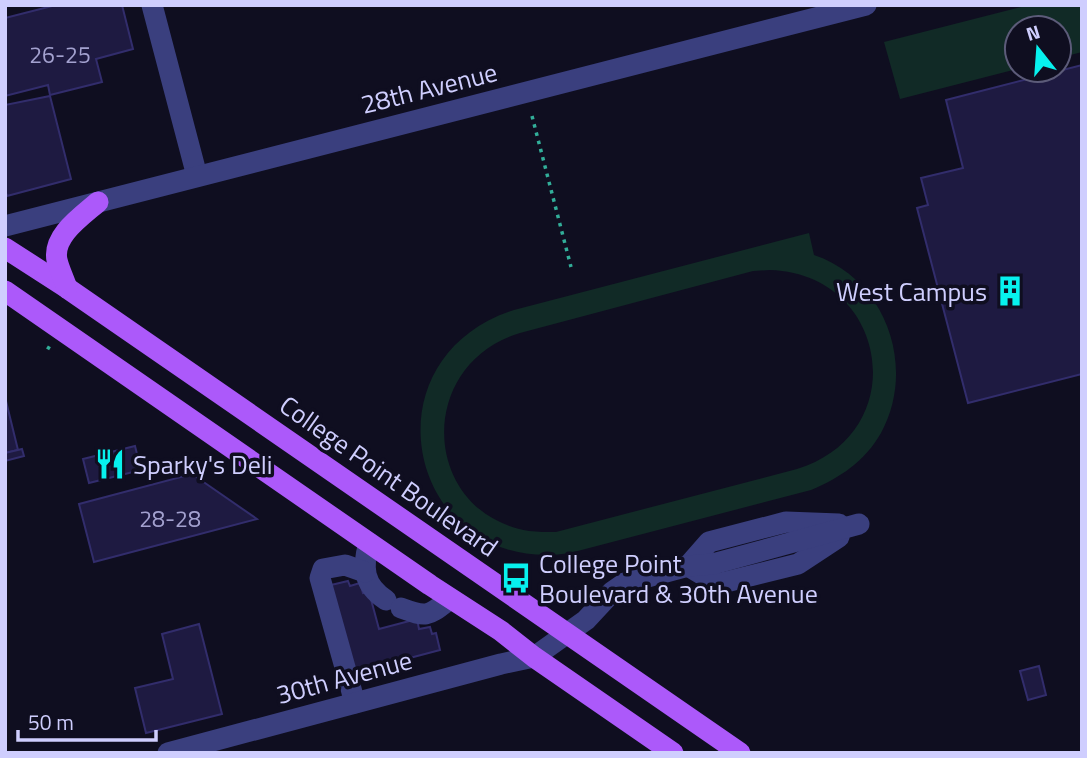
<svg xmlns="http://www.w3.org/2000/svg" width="1087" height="758" font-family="'Titillium Web',sans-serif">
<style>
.green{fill:#112a26;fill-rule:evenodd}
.building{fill:#1e1a41;stroke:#322d6c;stroke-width:2}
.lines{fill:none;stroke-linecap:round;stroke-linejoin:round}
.path{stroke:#32ae99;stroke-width:3.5;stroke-dasharray:3.5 5;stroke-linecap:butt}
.minor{stroke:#3a3f7e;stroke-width:21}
.major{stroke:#ac59fa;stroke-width:21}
.labels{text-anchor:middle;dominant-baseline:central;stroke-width:7;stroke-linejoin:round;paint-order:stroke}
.number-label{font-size:23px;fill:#a3a1cf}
.street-label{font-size:26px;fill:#cfcefe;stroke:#0f0e20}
.poi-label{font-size:26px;fill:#cfcefe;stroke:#0f0e20;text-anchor:start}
</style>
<rect width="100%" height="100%" fill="#0f0e20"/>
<g class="green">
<polygon points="1029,5 1082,5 1082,52 1059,58 1059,28 1017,28 1017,69 900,99 884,42"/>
<path d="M809 233 814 255C886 279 917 367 881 433 865 461 840 478 811 490L570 553C410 577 359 360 514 310ZM770 270C890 274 913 434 797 469L556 532C547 532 538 532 529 531 421 513 414 365 520 333L753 271Z"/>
</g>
<g class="building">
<polygon points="56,5 122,5 133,49 96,59 102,82 50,95 48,85 5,96 5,18"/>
<polygon points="1082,65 1082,374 968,403 917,208 928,205 921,178 963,168 946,100"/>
<polygon points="50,96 71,179 7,196 5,190 5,105"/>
<polygon points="6,401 18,450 5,453 5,401"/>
<polygon points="135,446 141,470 89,483 83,459"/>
<polygon points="22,449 24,456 5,461 5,453"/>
<polygon points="192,474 257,519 94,562 79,504"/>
<polygon points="348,581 350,586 360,583 363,593 369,592 379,629 417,619 419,629 430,627 432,634 436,633 440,650 353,673 331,585"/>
<polygon points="199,624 222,714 146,733 135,688 173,679 162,634"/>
<polygon points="1039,666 1046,695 1028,700 1020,671"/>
</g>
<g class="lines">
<g class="path">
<polyline points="532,116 571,267"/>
<polyline points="47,347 52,350"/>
</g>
<g class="minor">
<polyline points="152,5 197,176"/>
<polyline points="5,226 866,5"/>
<path d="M369 543C362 567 363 585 386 600"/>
<polyline points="688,566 718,584 798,564 839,537"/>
<polyline points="688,566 709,542 786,522 839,524"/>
<path d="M401 608C428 618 428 616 450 599"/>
<polyline points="355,703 320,578 323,569 345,565 365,572"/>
<polyline points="168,753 501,664 534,657 586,620 612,592 625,583 688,566 713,564 859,524"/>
</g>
<g class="major">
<polyline points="5,248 67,288 740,753"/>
<path d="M67 288C64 279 59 269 57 260 52 236 82 216 98 202"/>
<polyline points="5,291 430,585 501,631 534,657 673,753"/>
</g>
</g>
<defs>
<g id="building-bare" transform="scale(2.415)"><path d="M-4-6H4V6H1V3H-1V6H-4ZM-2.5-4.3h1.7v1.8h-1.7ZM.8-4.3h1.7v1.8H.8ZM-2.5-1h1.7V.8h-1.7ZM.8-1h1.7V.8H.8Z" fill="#07f1ee" stroke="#0f0e20" stroke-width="2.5" paint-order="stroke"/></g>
<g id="restaurant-bare" transform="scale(2.415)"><path d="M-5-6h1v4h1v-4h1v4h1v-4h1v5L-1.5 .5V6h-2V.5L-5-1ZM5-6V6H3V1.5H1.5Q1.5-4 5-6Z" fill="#07f1ee" stroke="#0f0e20" stroke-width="2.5" paint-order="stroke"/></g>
<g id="bus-bare" transform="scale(2.415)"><path d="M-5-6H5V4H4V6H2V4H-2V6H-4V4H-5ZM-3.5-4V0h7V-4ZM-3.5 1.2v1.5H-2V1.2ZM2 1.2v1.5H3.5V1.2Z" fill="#07f1ee" stroke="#0f0e20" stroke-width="2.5" paint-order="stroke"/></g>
</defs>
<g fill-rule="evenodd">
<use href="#building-bare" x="1010" y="291"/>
<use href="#restaurant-bare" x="110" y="464"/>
<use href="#bus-bare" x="516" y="578"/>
</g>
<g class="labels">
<g class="number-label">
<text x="60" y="54">26-25</text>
<text x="170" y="518">28-28</text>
</g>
<g class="street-label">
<text transform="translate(429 88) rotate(-14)">28th Avenue</text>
<text transform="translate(389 476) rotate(35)">College Point Boulevard</text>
<text transform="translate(344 677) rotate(-15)">30th Avenue</text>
</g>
<g class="poi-label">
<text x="987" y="291" text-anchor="end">West Campus</text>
<text x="133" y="464">Sparky's Deli</text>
<text x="539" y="563">College Point<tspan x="539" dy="30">Boulevard &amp; 30th Avenue</tspan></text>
</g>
</g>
<rect width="1087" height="758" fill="none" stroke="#cfcefe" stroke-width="14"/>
<g transform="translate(1038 49) rotate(343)"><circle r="33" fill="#0f0e20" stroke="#5c5b79" stroke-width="2"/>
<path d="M0-5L12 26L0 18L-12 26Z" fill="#07f1ee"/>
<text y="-10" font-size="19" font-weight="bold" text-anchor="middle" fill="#cfcefe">N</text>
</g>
<path d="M18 730v10h138v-10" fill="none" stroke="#cfcefe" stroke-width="3.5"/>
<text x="28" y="730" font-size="21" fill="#cfcefe" stroke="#0f0e20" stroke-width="5" paint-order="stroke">50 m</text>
</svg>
